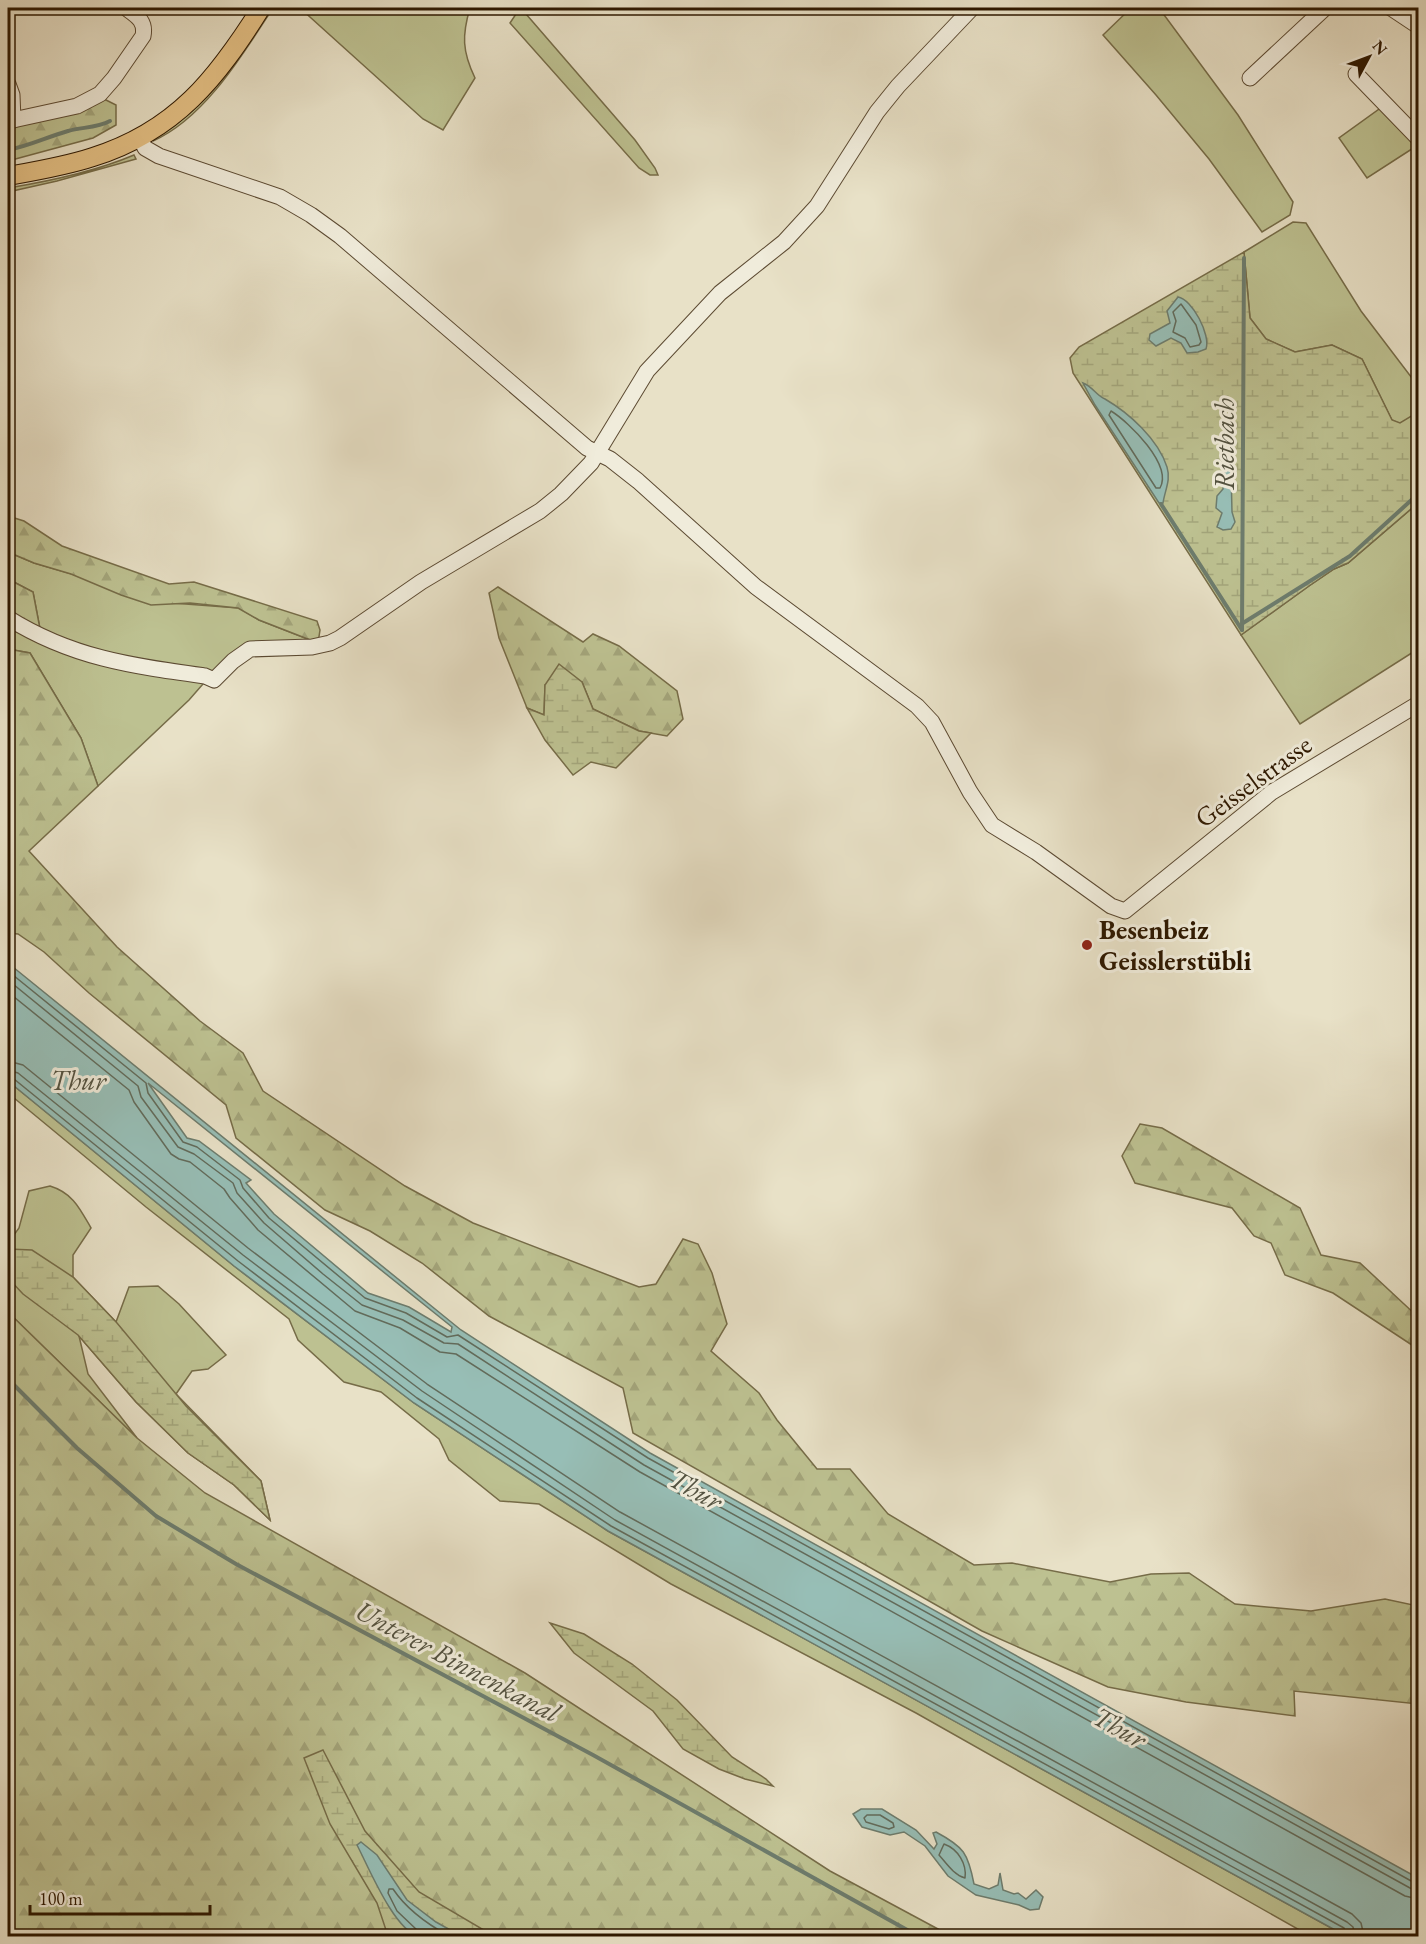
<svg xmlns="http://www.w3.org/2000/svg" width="1426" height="1944" font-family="'EB Garamond',serif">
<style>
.green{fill:#bdc191;stroke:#766c48;stroke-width:1.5}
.forest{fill:url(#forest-firs);stroke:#766c48;stroke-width:1.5}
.wetland{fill:url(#wetland-marsh);stroke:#766c48;stroke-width:1.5}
.water{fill:#97beb6;stroke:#6d7c6d;stroke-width:1.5;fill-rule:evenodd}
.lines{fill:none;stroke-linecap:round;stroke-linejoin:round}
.shore{stroke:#626b5b;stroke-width:1.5}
.stream{stroke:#6d7c6d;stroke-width:4}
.minor-casing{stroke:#5c4a32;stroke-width:17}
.major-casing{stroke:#2e1800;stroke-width:20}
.minor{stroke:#f0ecdb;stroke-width:15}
.major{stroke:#e4c084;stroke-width:18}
.poi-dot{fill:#8f2418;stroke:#f0ecdb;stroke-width:2}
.labels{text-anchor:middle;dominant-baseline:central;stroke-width:6;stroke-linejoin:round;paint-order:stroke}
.street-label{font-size:27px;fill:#2e1800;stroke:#f0ecdb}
.poi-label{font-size:27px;font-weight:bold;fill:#2e1800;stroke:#f0ecdb;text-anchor:start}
.water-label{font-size:28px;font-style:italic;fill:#535240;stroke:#f0ecdb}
</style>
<defs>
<pattern id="forest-firs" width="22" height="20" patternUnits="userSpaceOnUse" patternTransform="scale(1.5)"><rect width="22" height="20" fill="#bdc191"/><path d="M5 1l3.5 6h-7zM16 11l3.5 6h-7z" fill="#a3a57b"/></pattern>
<pattern id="wetland-marsh" width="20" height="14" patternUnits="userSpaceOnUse" patternTransform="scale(1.5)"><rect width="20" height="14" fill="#bdc191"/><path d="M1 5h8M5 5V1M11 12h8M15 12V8" fill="none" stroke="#a3a57b"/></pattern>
</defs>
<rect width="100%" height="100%" fill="#e8e1c7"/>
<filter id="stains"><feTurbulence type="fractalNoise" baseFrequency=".00333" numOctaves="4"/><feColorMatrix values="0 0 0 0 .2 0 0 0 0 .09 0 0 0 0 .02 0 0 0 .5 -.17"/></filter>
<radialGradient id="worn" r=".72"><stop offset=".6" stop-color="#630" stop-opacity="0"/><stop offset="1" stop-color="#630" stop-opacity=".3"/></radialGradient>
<g class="green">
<path d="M270 8H273C243 54 205 118 153 141Z"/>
<path d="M300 8H470C462 35 462 51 475 78L443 130 423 119Z"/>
<polygon points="520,8 527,8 526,14 635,140 655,168 658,175 650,175 639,168 510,23"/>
<polygon points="1131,8 1159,8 1238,115 1293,202 1290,215 1262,232 1209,159 1156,95 1103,35"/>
<polygon points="1382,107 1418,145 1367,178 1339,138"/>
<path d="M134 155 136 159 57 181 8 192V188C51 181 94 172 134 155Z"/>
<polygon points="1293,222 1306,223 1361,311 1418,386 1418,412 1400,424 1392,420 1362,359 1332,345 1295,352 1266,339 1250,318 1244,252"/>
<polygon points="1418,503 1418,649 1300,724 1241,635 1309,586 1334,569 1348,563"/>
<polygon points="8,552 34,563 172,603 239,608 259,620 318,643 262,645 213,673 140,665 41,634 33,592 8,579"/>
<polygon points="8,622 203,682 203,684 189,700 98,786 81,738 30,653 8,649"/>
<polygon points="8,1081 234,1266 414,1403 608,1531 1346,1936 1310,1936 916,1713 671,1584 539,1504 500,1501 449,1460 439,1439 381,1392 344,1382 298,1340 289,1319 146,1207 8,1093"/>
<path d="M50 1186C73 1193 80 1209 91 1228L73 1255V1277L116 1322 129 1287 158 1286 179 1304 226 1355 208 1369 192 1371 176 1394 261 1481 270 1520 234 1485 188 1453 136 1402 79 1336 88 1374 137 1438 8 1312V1243L19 1228 29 1191Z"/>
</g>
<g class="forest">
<polygon points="102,98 116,105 116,125 93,138 8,161 8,127"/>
<polygon points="8,516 24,521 62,546 169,584 194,582 317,621 320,630 318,643 259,620 238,608 190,603 151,605 121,595 71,574 34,563 8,552"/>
<polygon points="8,579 33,592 41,634 8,613"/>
<polygon points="498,587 583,642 593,634 619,646 677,691 683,719 667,736 639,731 593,709 582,682 545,685 544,715 527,708 499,638 489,593"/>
<polygon points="8,649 30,653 81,738 98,786 29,851 117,947 200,1021 243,1053 263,1091 405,1186 473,1223 639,1287 656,1284 683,1239 698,1244 712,1273 727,1324 711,1351 759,1393 777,1420 817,1469 850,1469 888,1514 974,1565 1012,1563 1110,1582 1151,1574 1189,1573 1235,1604 1311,1611 1385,1599 1418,1606 1418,1704 1294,1691 1295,1716 1186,1702 1108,1687 982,1631 633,1433 623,1388 489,1316 422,1263 370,1231 325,1210 236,1138 226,1105 89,993 44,952 18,934 8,933"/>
<polygon points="1140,1124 1162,1128 1300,1208 1321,1255 1360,1263 1418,1317 1418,1349 1333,1293 1285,1275 1271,1243 1254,1236 1232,1208 1135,1183 1122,1156"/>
<polygon points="8,1312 137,1438 205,1493 525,1673 830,1871 951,1936 8,1936"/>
</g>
<g class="wetland">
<polygon points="1244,252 1250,318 1266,339 1295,352 1332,345 1362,359 1392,420 1400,423 1418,412 1418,503 1348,563 1334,569 1309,586 1241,635 1073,373 1070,358 1079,347"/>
<polygon points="559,664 582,682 593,709 639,731 651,733 616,768 591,762 573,775 545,740 527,708 544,715 545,685"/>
<polygon points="8,1249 32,1250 73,1277 117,1323 186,1406 261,1481 270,1520 234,1485 188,1453 136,1402 78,1335 23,1294 8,1278"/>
<polygon points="550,1623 584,1634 632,1664 677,1700 732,1757 766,1779 773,1786 745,1779 719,1769 683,1749 653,1711 574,1653"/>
<polygon points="323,1750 365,1831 419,1892 494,1936 388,1936 377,1903 330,1824 304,1758"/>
</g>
<g class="water">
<path d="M1178 297C1192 299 1211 335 1206 349L1198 352 1187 353 1181 343 1171 338 1156 346 1149 340 1150 334 1170 323 1167 311Z"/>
<path d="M1083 383C1093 387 1096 395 1105 399 1129 413 1158 439 1167 467 1171 480 1165 490 1163 503H1159L1095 405Z"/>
<polygon points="1226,468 1231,470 1232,512 1235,522 1231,529 1223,530 1217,527 1222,513 1216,508 1217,496 1223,489 1223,474"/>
<path d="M8 963 461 1330 650 1453 1418 1878V1936H1346L608 1531 414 1403 234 1266 8 1081ZM148 1083 452 1327 451 1332 409 1307 368 1293 274 1214 246 1183 251 1180 199 1141 187 1138Z"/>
<path d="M861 1809H882L916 1830 934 1849 937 1844 933 1833 936 1832C964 1847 968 1853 974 1884L989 1889 998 1885 1000 1873 1003 1890 1014 1894 1018 1893 1026 1899 1036 1890 1043 1897 1039 1909 1030 1910 1019 1905 976 1895 948 1876 925 1846 904 1832 890 1835 862 1827 853 1814Z"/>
<path d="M361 1842 377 1855 407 1900 436 1922 461 1936C447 1937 432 1939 419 1936 395 1932 368 1866 357 1845Z"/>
</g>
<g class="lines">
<g class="shore">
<polygon points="1181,304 1196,325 1201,342 1199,345 1190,347 1185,338 1173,332 1176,321 1173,312"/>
<path d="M1111 411C1129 422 1173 465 1160 488H1156L1109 415Z"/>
<polyline points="8,971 146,1083 148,1093 183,1142 197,1147 240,1180 243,1188 269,1218 365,1298 406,1313 447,1337 458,1335 648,1458 1413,1882 1418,1882"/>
<polyline points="8,980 138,1086 141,1097 178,1147 194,1154 233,1183 237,1193 264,1223 323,1274 362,1305 403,1320 444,1343 458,1344 644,1465 1410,1888 1418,1890"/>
<polyline points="8,992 129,1090 134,1102 171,1154 179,1159 190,1162 224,1189 230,1198 258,1230 355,1311 400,1328 440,1352 456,1354 640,1472 1405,1896 1418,1899"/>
<polyline points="8,1061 23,1065 248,1248 427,1384 620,1512 1352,1914 1361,1923 1364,1936"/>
<polyline points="8,1070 18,1073 243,1255 422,1391 615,1520 1347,1922 1353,1927 1355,1936"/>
<polyline points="8,1077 14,1079 238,1261 417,1398 611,1526 1344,1928 1347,1936"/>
<polygon points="867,1815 880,1815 893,1823 894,1827 889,1829 866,1822 864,1818"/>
<path d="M944 1844C958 1849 967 1864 965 1878 954 1875 947 1864 939 1855Z"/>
<path d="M419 1936 417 1930 397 1911 388 1893 389 1889H393C407 1910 427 1924 449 1936"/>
</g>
<g class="stream">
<path d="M8 150C29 146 47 137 68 131 82 127 97 128 110 121"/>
<polyline points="1161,504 1242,630"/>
<polyline points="1243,623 1350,556 1418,494"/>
<polyline points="1242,630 1244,258"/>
<polyline points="8,1379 77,1448 156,1516 236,1564 593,1755 918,1936"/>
</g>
<g class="minor-casing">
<g id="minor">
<polyline points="1391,8 1418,26"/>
<polyline points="1356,74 1418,138"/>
<polyline points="1250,78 1325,8"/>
<polyline points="8,84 12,95 13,120 8,122"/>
<path d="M13 120 77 106 100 94 114 78 143 36C146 21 137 16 126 8"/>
<polyline points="140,138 145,148 159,156 280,197 311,215 340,236 587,448 610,459 638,481 756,587 917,706 932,722 970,792 992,825 1036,852 1111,906 1125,911 1272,792 1418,704"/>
<path d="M8 618C72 658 132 666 205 676L214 680 233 661 250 649 312 647 330 643 340 638 421 582 540 511 561 494 591 463 647 371 720 293 784 242 817 206 877 112 898 86 972 8"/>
</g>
</g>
<g class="major-casing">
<path id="major" d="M8 176C36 171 66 166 93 157 176 131 217 78 261 8"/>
</g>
<use href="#minor" class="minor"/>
<use href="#major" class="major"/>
</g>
<circle class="poi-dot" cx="1087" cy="945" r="6"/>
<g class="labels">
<g class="street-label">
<text transform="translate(1253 781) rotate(-36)">Geisselstrasse</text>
</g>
<g class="poi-label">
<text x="1099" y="929">Besenbeiz<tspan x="1099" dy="31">Geisslerstübli</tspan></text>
</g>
<g class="water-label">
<text transform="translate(1224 444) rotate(-90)">Rietbach</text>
<text x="78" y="1080">Thur</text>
<text transform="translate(696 1489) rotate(29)">Thur</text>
<text transform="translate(458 1661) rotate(28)">Unterer Binnenkanal</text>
<text transform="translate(1120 1727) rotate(29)">Thur</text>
</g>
</g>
<rect width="1426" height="1944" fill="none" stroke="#e8e1c7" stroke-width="30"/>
<rect x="9" y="9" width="1408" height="1926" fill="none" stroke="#2e1800" stroke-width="3"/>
<rect x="15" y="15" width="1396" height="1914" fill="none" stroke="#2e1800" stroke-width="1.5"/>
<g transform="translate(1369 57) rotate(49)" stroke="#f0ecdb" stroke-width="4.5" paint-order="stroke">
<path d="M0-4.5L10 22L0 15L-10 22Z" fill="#2e1800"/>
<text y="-9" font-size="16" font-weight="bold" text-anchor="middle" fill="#2e1800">N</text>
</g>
<path d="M30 1905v9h180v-9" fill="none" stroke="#2e1800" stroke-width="3"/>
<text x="39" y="1905" font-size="18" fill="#2e1800" stroke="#f0ecdb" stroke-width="4.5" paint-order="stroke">100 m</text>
<rect width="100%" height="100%" filter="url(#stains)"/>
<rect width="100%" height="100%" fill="url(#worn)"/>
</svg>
